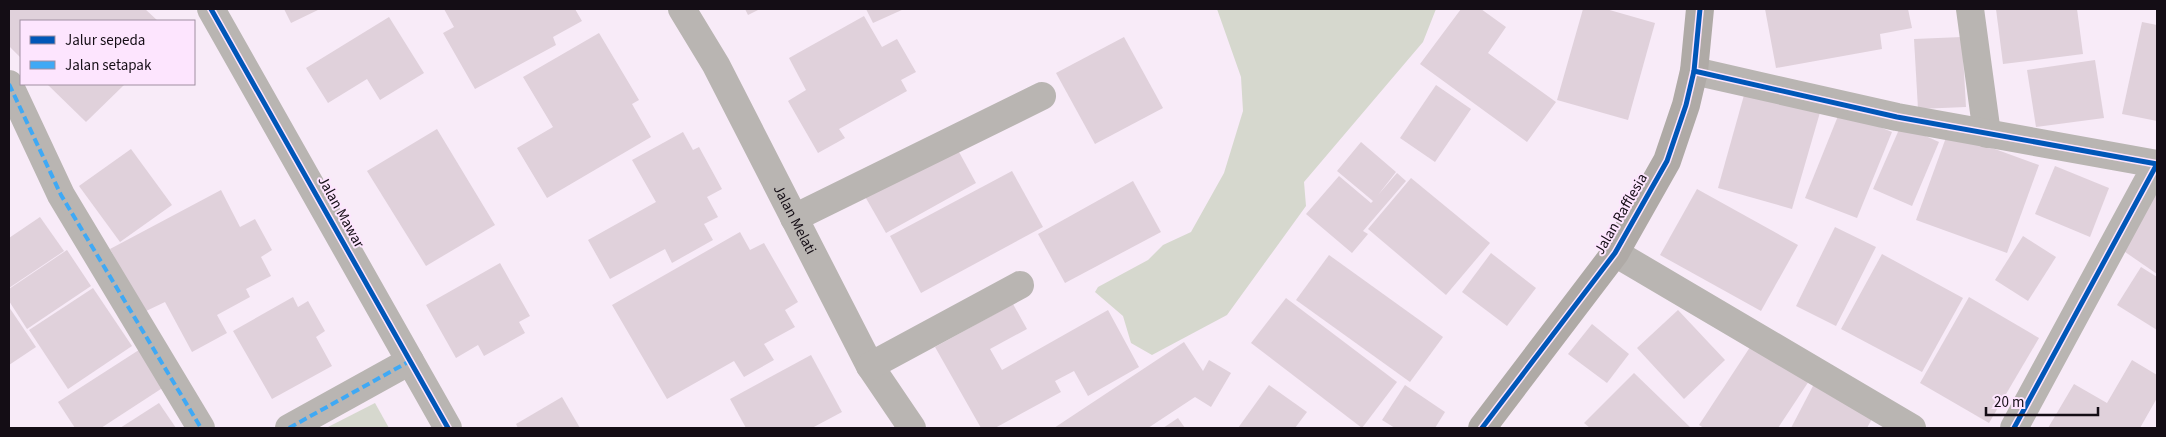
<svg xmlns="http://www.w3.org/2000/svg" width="2166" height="437" font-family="'Source Sans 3',sans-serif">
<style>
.green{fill:#d6d8ce}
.building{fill:#e0d1db}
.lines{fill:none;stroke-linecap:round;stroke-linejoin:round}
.street{stroke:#b9b5b2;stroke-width:28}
.secondary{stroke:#afaaa6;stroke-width:28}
.quiet{stroke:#3fa9f5;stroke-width:4;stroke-dasharray:8 4;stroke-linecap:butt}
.cycleway-casing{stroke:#fde5fe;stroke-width:8}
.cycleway{stroke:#0057b8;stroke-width:5}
.labels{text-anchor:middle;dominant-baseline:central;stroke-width:4;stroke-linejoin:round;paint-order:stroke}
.street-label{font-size:15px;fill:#140d15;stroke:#fde5fe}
</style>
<rect width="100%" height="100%" fill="#f8ebf8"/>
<g class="green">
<polygon points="1217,9 1436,9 1423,42 1304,182 1306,206 1227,315 1152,355 1131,343 1123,316 1095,292 1098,287 1148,260 1163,245 1191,232 1224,173 1243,111 1241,77"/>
<polygon points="375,403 389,428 326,428"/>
</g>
<g class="building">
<polygon points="9,9 145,9 158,21 21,21 21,58 9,46"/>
<polygon points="284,9 320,9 291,23"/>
<polygon points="444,9 575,9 582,21 553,37 556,45 475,89 443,33 454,27"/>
<polygon points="745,9 760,9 748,15"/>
<polygon points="866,9 904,9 873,23"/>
<polygon points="1461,9 1481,9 1506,27 1488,53 1556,102 1527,142 1420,64"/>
<polygon points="1583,9 1606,9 1655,23 1628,120 1557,100"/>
<polygon points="1765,9 1908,9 1912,28 1880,34 1882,49 1776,68"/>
<polygon points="1996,9 2077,9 2083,54 2003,64"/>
<polygon points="864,16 882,47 897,39 916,72 901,80 907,91 839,129 845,138 818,153 788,101 806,90 789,58"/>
<polygon points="389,17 424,73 380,100 367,79 328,103 306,68"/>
<polygon points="2142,22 2157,25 2157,121 2122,114"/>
<polygon points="599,33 639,100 632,104 651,137 547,198 517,148 553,127 523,77"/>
<polygon points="1124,37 1163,108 1095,144 1056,73"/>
<polygon points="1962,37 1966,107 1918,109 1914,39"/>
<polygon points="2095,60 2104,118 2036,127 2027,70"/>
<polygon points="47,84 125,84 86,122"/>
<polygon points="1436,85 1471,109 1435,162 1400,138"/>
<polygon points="1746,88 1821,109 1792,209 1718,188"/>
<polygon points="1840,111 1892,132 1857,218 1805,198"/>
<polygon points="1901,125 1939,142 1912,206 1873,189"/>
<polygon points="437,129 495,225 426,266 367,171"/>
<polygon points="683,132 693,150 699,147 722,189 707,197 718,217 704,224 713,240 672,263 665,249 610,279 588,240 656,202 632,160"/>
<polygon points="1948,132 2039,165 2007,253 1916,220"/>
<polygon points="1361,142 1396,172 1378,195 1397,173 1406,181 1363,231 1368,234 1352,253 1306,214 1339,176 1371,203 1373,201 1337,171"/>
<polygon points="954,143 976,183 886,233 863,193"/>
<polygon points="131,149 172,205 120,242 79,186"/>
<polygon points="2055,166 2109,188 2090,237 2035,214"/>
<polygon points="1012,171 1043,227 921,293 890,236"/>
<polygon points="1411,178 1490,243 1446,295 1368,229"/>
<polygon points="1133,181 1161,232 1065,283 1038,234"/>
<polygon points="1697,189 1798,245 1761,311 1660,255"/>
<polygon points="221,190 240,227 255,219 272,250 261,257 271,276 246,289 250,297 217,315 227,333 192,352 165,302 144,312 110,249"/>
<polygon points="2151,193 2157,197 2157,274 2115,245"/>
<polygon points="40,217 64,251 9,288 9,238"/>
<polygon points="1835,227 1876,247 1836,326 1796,306"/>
<polygon points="740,232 750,250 764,243 798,302 785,310 795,327 764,344 774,360 744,377 734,361 667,399 612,305"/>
<polygon points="2023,236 2056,257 2028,301 1995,280"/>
<polygon points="67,250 91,286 27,329 9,301 9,289"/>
<polygon points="1491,253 1536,288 1507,326 1462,292"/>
<polygon points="1882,254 1963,298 1922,372 1841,329"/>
<polygon points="1329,255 1443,337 1410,382 1296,300"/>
<polygon points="500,263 530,316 519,322 525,333 484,356 478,345 456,358 426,305"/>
<polygon points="2141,267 2157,277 2157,330 2117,305"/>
<polygon points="93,288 132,346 68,389 29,330"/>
<polygon points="293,297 298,307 308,301 325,331 316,337 332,366 272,399 233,331"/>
<polygon points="1969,297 2039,338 1989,423 1920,383"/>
<polygon points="1286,298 1397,382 1362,428 1251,343"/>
<polygon points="1013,304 1027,329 990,349 1002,370 1108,310 1139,367 1088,396 1074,371 1055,381 1061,392 995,428 981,428 935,347"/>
<polygon points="9,307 36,347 9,365"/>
<polygon points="1678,310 1725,360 1684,399 1637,348"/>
<polygon points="1592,324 1629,354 1607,383 1568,354"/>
<polygon points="1754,341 1811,378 1778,428 1704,428 1699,425"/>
<polygon points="1184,342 1203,371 1209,360 1231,373 1211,407 1195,397 1148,428 1054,428"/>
<polygon points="142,348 167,385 101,428 75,428 58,402"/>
<polygon points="811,355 842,412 812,428 746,428 730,399"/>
<polygon points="2132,360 2157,375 2157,398 2140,428 2048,428 2074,384 2107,403"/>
<polygon points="1634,373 1691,428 1590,428 1584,423"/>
<polygon points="1814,384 1874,415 1867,428 1791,428"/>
<polygon points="1269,385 1307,412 1295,428 1238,428"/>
<polygon points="1405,385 1445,412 1435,428 1395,428 1382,420"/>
<polygon points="562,397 580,428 518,428 516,424"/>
<polygon points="159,403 176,428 120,428"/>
<polygon points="1178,418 1185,428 1163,428"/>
</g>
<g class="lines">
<g class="street">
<polyline points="211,9 448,428"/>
<path id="s1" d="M682 9 716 65 870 366 912 428"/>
<polyline points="1970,9 1987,134"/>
<polyline points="1694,71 1897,117 2157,164 2014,428"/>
<polyline points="9,84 61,195 201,428"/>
<polyline points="794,218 1042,96"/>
<polyline points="1615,253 1912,428"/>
<polyline points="870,366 1020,285"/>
<polyline points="289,428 410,361"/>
</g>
<polyline class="secondary" points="1482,428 1615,253 1667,161 1686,105 1694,71 1700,9"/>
<g class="quiet">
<polyline points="9,84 61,195 201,428"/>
<polyline points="289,428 410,361"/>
</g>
<g class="cycleway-casing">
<g id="cycleway">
<polyline points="211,9 448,428"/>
<polyline points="1694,71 1897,117 2157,164 2014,428"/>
<polyline points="1482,428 1615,253 1667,161 1686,105 1694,71 1700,9"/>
</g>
</g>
<use href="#cycleway" class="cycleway"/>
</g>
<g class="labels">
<g class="street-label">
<text transform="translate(341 212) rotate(61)">Jalan Mawar</text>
<text transform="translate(1621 214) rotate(-60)">Jalan Rafflesia</text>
<text stroke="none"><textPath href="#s1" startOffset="239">Jalan Melati</textPath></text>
</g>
</g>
<rect width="2166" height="437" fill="none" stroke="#140d15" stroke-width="20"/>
<rect x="20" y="20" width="175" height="65" fill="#fde5fe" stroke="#a08fa1"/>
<rect x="30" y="36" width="25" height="8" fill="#0057b8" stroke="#a08fa1"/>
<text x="65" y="45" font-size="15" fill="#140d15">Jalur sepeda</text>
<rect x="30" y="61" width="25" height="8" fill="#3fa9f5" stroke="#a08fa1"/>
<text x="65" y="70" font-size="15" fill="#140d15">Jalan setapak</text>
<path d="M1986 407v8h112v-8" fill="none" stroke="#140d15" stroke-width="2.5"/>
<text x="1994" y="407" font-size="15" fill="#140d15" stroke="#fde5fe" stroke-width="4" paint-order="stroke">20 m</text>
</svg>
